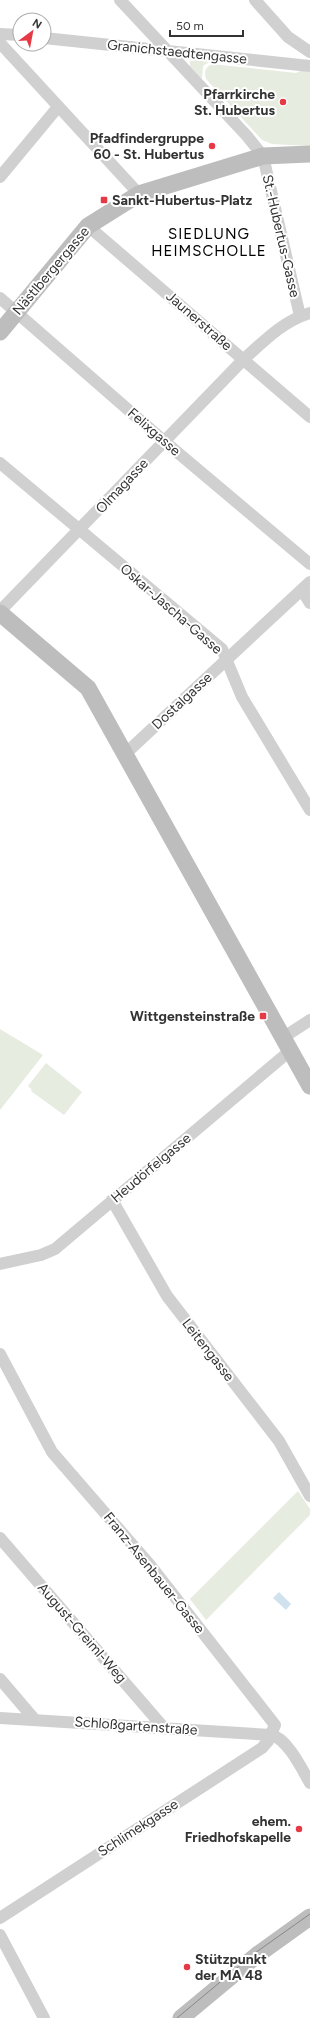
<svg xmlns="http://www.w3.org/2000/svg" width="310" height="2018" font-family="Figtree,sans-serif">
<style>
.green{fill:#e6ecdf}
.water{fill:#cfe2ee}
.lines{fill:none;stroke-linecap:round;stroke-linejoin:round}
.street{stroke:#d0d0d0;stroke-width:12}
.secondary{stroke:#bdbdbd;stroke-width:17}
.tram{stroke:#888;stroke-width:1}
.poi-dot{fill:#e63946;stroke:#fff;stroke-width:1.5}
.labels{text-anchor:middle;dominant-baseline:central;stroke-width:4;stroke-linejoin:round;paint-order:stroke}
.street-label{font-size:14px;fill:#333;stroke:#fff}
.poi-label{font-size:14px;font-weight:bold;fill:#333;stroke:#fff;text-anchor:end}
.neighbourhood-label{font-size:15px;letter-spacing:1px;fill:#000;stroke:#fff}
</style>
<rect width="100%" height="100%" fill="#fff"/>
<g class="green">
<polygon points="195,60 209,62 203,66 202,79 190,66 190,61"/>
<path d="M212 64 296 73 302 70H310V146L272 144 262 140 206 79C204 71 205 68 212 64Z"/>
<polygon points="0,1029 43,1055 0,1110"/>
<polygon points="46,1063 82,1092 64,1115 31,1091 32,1090 28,1086"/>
<polygon points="298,1491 310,1509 310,1515 206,1620 190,1599"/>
</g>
<polygon class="water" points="279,1592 291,1604 286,1610 273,1598"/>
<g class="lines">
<g class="street">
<polyline points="120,0 247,136 263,156 300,316"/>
<polyline points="255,0 288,37 310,52"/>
<polyline points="0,34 20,35"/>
<polyline points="44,38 310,66"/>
<polyline points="0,43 139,194"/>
<polyline points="0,177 58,107"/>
<polyline points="88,226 310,417"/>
<polyline points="0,298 164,441 310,564"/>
<polyline points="0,463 222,649 242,697 310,810"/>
<polyline points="302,590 310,603"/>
<path d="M0 611 243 360C264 341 283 321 310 313"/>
<polyline points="125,754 310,582"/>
<polyline points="284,1037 310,1020"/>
<polyline points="112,1200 167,1296 279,1441 310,1496"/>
<polyline points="0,1264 41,1255 55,1249 291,1050"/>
<polyline points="0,1354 52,1452 150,1565 275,1725 268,1741 262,1748 0,1918"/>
<polyline points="0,1538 164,1728"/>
<polyline points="0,1679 35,1720"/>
<path d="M0 1718 271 1735C287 1738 302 1769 310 1783"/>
<polyline points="0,1935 44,2018"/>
</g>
<g class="secondary">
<polyline points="0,332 88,226 139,194 263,156 310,154"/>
<polyline points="0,613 88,688 310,1086"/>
<polyline points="181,2018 257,1955 310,1917"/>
</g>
<polyline class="tram" points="177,2018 255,1953 310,1914"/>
</g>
<g class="poi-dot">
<circle cx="283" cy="102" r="4"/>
<circle cx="212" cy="146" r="4"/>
<rect x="100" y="196" width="8" height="8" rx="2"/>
<rect x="259" y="1012" width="8" height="8" rx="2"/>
<circle cx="299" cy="1829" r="4"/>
<circle cx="187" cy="1967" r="4"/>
</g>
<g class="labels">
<g class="street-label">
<text transform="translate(177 52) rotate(6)">Granichstaedtengasse</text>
<text transform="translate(281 236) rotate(77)">St.-Hubertus-Gasse</text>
<text transform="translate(51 271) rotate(-50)">Nästlbergergasse</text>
<text transform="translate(199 321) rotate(41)">Jaunerstraße</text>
<text transform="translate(154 432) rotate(41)">Felixgasse</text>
<text transform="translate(122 486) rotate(-47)">Olmagasse</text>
<text transform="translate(171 609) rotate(41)">Oskar-Jascha-Gasse</text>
<text transform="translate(182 701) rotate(-43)">Dostalgasse</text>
<text transform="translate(151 1168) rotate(-40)">Heudörfelgasse</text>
<text transform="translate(208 1350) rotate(52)">Leitengasse</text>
<text transform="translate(154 1573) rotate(51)">Franz-Asenbauer-Gasse</text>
<text transform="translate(82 1633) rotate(49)">August-Greiml-Weg</text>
<text transform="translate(136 1726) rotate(4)">Schloßgartenstraße</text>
<text transform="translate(138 1828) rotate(-33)">Schlimekgasse</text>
</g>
<g class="poi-label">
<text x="275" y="94">Pfarrkirche<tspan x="275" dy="16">St. Hubertus</tspan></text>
<text x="204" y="138">Pfadfindergruppe<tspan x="204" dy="16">60 - St. Hubertus</tspan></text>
<text x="112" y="200" text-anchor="start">Sankt-Hubertus-Platz</text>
<text x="255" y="1016">Wittgensteinstraße</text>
<text x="291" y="1821">ehem.<tspan x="291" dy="16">Friedhofskapelle</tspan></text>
<text x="195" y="1959" text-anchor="start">Stützpunkt<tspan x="195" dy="16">der MA 48</tspan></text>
</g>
<g class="neighbourhood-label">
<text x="209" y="234">SIEDLUNG<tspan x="209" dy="17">HEIMSCHOLLE</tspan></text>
</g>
</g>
<g transform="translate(32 32) rotate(32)"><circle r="19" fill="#ffffff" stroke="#adadad"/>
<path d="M0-3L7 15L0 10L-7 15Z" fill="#e63946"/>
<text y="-6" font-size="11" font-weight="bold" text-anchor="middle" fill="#333333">N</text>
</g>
<path d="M170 30v6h73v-6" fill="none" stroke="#333333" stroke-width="2"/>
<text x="176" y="30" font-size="12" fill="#333333" stroke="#ffffff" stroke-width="3" paint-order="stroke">50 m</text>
</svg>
